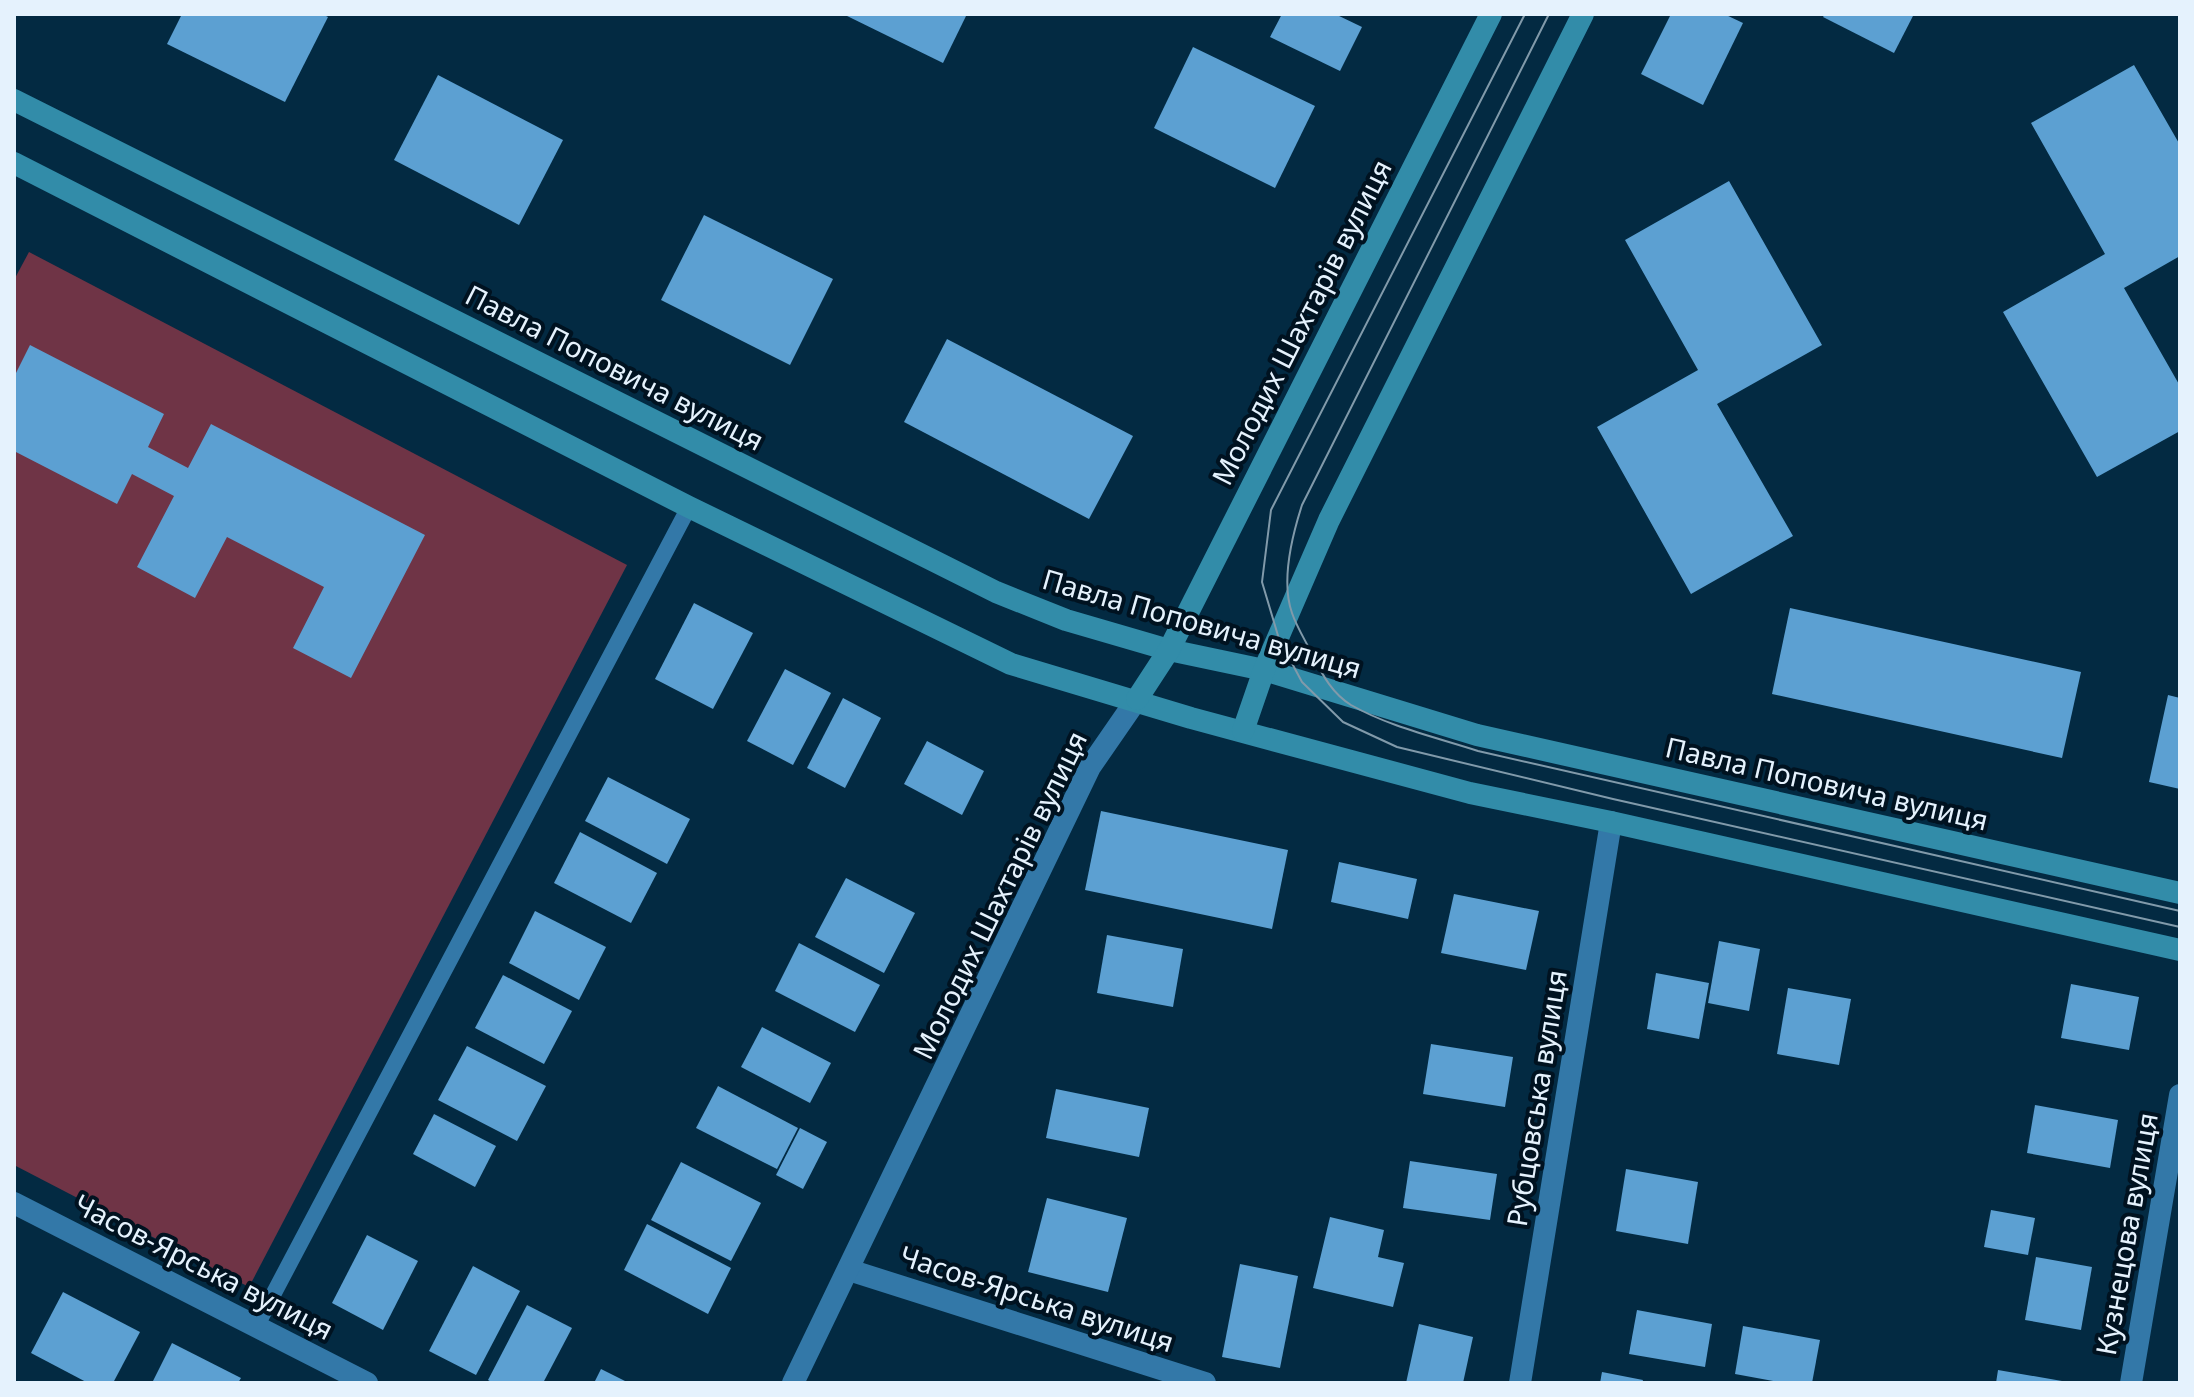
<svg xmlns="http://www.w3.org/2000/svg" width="2194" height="1397" font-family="'Noto Sans',sans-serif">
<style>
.green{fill:#6f3446}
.building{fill:#5ca0d2}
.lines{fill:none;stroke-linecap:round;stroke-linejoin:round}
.service{stroke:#3378a8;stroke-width:16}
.minor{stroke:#3378a8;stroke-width:22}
.secondary{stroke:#328ca9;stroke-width:22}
.tram{stroke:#819aaa;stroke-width:2}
.labels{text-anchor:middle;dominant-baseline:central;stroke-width:8;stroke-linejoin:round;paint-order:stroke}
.street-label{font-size:28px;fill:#e5f2fd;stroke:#001220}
</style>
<rect width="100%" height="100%" fill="#032a42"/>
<polygon class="green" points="29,252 627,565 249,1287 14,1165 14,280"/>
<g class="building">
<polygon points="182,14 322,14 328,17 285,102 167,44"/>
<polygon points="843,14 967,14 943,63"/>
<polygon points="1282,14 1335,14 1362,27 1340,71 1270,37"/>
<polygon points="1671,14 1724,14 1743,23 1703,105 1641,74"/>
<polygon points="1825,14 1914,14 1894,53 1823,17"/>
<polygon points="1193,47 1315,106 1275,188 1154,128"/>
<polygon points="2134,65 2180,145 2180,256 2124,288 2180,386 2180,431 2097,477 2003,312 2105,254 2031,123"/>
<polygon points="438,75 563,140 519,225 394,160"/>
<polygon points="1729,181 1822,345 1717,404 1793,536 1691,594 1597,427 1698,370 1625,240"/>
<polygon points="704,215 833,279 790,365 661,300"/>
<polygon points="947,339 1133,436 1089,519 904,422"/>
<polygon points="30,345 164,414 148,447 188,468 211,424 425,535 351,678 293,648 324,587 227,537 195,598 137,567 174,496 132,474 117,504 14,451 14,377"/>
<polygon points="694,603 753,633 713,709 655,679"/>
<polygon points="1790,608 2081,672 2062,758 1772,694"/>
<polygon points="785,669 831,693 793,765 747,741"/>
<polygon points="2168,695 2180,698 2180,789 2149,782"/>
<polygon points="843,698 881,718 845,788 807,768"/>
<polygon points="927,741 984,771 962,815 904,784"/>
<polygon points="608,777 690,819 667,864 585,821"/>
<polygon points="1101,811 1288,850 1272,929 1085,890"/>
<polygon points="580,832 657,873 631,923 554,883"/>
<polygon points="1339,862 1417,879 1408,919 1331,902"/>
<polygon points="846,878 915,913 884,973 815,937"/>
<polygon points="1454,894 1539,911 1526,970 1441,953"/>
<polygon points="535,911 606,947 579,1000 509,963"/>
<polygon points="1107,935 1183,949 1173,1007 1097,993"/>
<polygon points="1719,941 1760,949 1749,1011 1708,1003"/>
<polygon points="799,943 880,985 855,1032 775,991"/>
<polygon points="1656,973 1709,983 1699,1039 1647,1029"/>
<polygon points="503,975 572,1011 544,1064 475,1028"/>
<polygon points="2071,984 2139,997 2129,1050 2061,1038"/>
<polygon points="1788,988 1851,999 1839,1065 1777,1054"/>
<polygon points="762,1027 831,1063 810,1103 741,1067"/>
<polygon points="1431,1044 1513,1057 1505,1107 1423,1094"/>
<polygon points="467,1046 546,1086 517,1141 438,1100"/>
<polygon points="718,1086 798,1128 777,1169 696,1128"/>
<polygon points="1056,1089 1149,1108 1139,1157 1046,1138"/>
<polygon points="2035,1105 2118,1120 2110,1168 2027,1153"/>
<polygon points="434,1114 496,1146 475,1187 413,1154"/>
<polygon points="800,1128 827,1142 803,1189 776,1175"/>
<polygon points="1410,1161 1497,1174 1490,1220 1403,1208"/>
<polygon points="681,1162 761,1203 731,1261 651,1220"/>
<polygon points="1626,1169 1698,1182 1688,1244 1616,1231"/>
<polygon points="1047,1198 1127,1218 1108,1292 1028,1272"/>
<polygon points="1991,1210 2035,1218 2028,1255 1984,1247"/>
<polygon points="1330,1217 1384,1230 1378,1257 1404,1263 1393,1307 1313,1288"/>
<polygon points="647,1224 731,1268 708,1314 624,1270"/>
<polygon points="367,1235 418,1261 383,1330 332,1303"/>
<polygon points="2036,1257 2092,1267 2081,1330 2025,1320"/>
<polygon points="1240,1264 1298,1276 1280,1368 1222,1357"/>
<polygon points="473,1266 520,1291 476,1375 429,1351"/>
<polygon points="63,1292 140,1332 113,1383 88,1383 31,1353"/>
<polygon points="527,1305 572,1328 543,1383 493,1383 488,1380"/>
<polygon points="1637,1310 1712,1324 1705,1367 1629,1354"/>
<polygon points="1419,1324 1473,1337 1463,1383 1406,1383"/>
<polygon points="1743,1326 1820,1340 1812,1383 1784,1383 1735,1374"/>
<polygon points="172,1343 241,1378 238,1383 152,1383"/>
<polygon points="601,1369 629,1383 594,1383"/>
<polygon points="1998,1370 2062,1381 2062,1383 1996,1383"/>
<polygon points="1602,1372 1643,1380 1642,1383 1600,1383"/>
</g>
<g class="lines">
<polyline class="service" points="256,1327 689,507"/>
<g class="minor">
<polyline points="14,1203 367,1383"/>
<polyline points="849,1270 1205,1383"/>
<polyline points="793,1383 1090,767 1137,699"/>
<polyline points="1520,1383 1611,822"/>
<polyline points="2131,1383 2180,1095"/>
</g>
<g class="secondary">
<polyline points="14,100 996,592 1066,620 1169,650 1264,670 1477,735 2180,893"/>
<polyline points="14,163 689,507 1011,664 1191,718 1470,793 1611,822 2180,950"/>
<polyline points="1137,699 1169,650 1491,14"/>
<polyline points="1243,731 1264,670 1329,520 1583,14"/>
</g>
<g class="tram">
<polyline points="1525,14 1271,510 1262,582 1279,639 1302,682 1343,722 1397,747 1613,799 2180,927"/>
<path d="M1549 14 1302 505C1292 536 1281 582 1292 613 1297 628 1307 643 1314 658 1323 676 1333 694 1351 705 1390 727 1435 737 1478 751L2180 911"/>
</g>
</g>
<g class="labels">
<g class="street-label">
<text transform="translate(1301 322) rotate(-63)">Молодих Шахтарів вулиця</text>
<text transform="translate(615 367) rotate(27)">Павла Поповича вулиця</text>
<text transform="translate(1202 623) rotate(16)">Павла Поповича вулиця</text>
<text transform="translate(1827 783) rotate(13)">Павла Поповича вулиця</text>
<text transform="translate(999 895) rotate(-64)">Молодих Шахтарів вулиця</text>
<text transform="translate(1536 1098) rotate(-81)">Рубцовська вулиця</text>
<text transform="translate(2126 1234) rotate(-80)">Кузнецова вулиця</text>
<text transform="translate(204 1266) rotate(27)">Часов-Ярська вулиця</text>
<text transform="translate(1037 1298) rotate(18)">Часов-Ярська вулиця</text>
</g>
</g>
<rect width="2194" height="1397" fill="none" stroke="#e5f2fd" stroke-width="32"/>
</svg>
